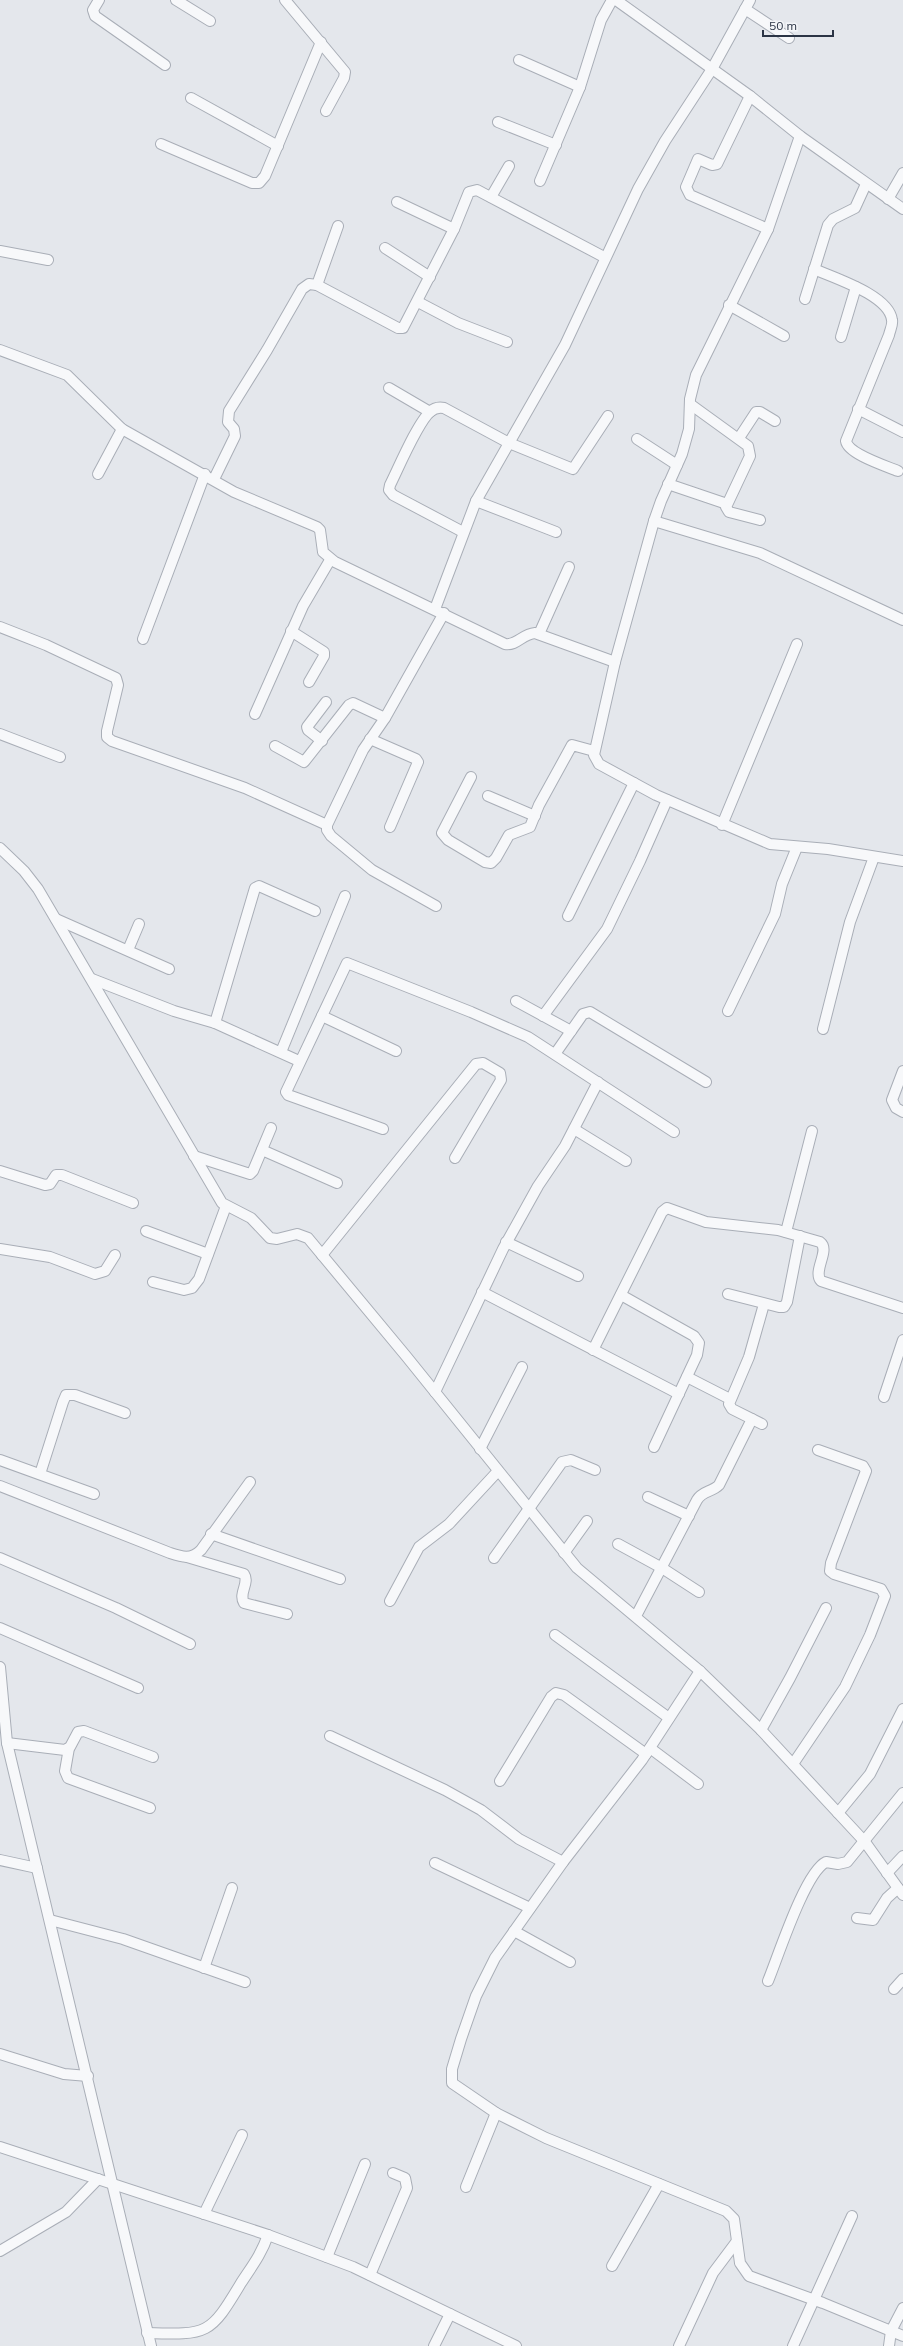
<svg xmlns="http://www.w3.org/2000/svg" width="903" height="2346" font-family="Mulish,sans-serif">
<style>
.lines{fill:none;stroke-linecap:round;stroke-linejoin:round}
.street-casing{stroke:#a9aeb7;stroke-width:12}
.street{stroke:#f7f8fa;stroke-width:10}
</style>
<rect width="100%" height="100%" fill="#e4e7ec"/>
<g class="lines">
<g class="street-casing">
<g id="street">
<polyline points="99,0 93,10 95,16 165,65"/>
<polyline points="176,0 210,21"/>
<polyline points="285,0 345,72 344,78 326,111"/>
<polyline points="616,0 750,96 800,136 903,209"/>
<polyline points="745,9 789,38"/>
<polyline points="519,60 580,87"/>
<polyline points="750,96 717,164 712,165 698,159 686,187 690,195 768,229"/>
<polyline points="191,98 278,146"/>
<polyline points="498,122 556,145"/>
<polyline points="800,136 768,229 696,375 690,399 689,429 682,454 661,501 654,521 615,662 594,755 599,764 656,795 770,844 828,849 903,861"/>
<polyline points="161,144 252,183 259,183 265,176 321,42"/>
<polyline points="540,181 580,87 601,20 612,0"/>
<polyline points="491,197 509,166"/>
<polyline points="888,199 903,173"/>
<polyline points="397,202 454,229"/>
<polyline points="385,248 430,277"/>
<polyline points="0,251 48,260"/>
<path d="M814 269C834 278 889 295 892 320 893 325 890 330 889 335L846 441C848 454 886 466 898 471"/>
<polyline points="317,285 338,226"/>
<polyline points="805,299 828,225 833,219 855,208 866,184"/>
<polyline points="418,302 458,323 507,342"/>
<polyline points="729,305 784,336"/>
<polyline points="841,337 856,287"/>
<path d="M0 350 67 375 122 429 234 492 317 527 320 530 323 552 335 562 505 644C517 646 522 634 535 633L615 662"/>
<polyline points="389,388 430,412"/>
<polyline points="690,404 748,446 750,456 726,507 729,512 760,520"/>
<polyline points="858,409 903,432"/>
<polyline points="739,438 756,412 760,412 775,421"/>
<polyline points="637,439 677,465"/>
<polyline points="98,474 122,429"/>
<polyline points="214,479 235,436 234,429 228,422 229,411 267,350 302,289 309,284 317,285 398,328 403,328 454,229 469,192 477,190 604,257"/>
<polyline points="668,484 727,504"/>
<polyline points="476,501 556,532"/>
<polyline points="654,521 760,553 903,620"/>
<path d="M463 532 393 495 389 490 390 485C398 469 418 422 430 412 434 408 439 407 444 408L509 443 573 469 608 416"/>
<polyline points="435,609 476,501 565,345 638,189 665,141 712,69 750,0"/>
<polyline points="0,627 46,645 116,678 118,685 107,731 107,737 112,741 245,788 327,825"/>
<polyline points="291,631 324,652 324,656 309,682"/>
<polyline points="539,634 569,567"/>
<polyline points="143,639 205,474"/>
<polyline points="255,714 303,606 330,560"/>
<polyline points="0,734 60,757"/>
<polyline points="370,739 416,759 418,762 390,827"/>
<polyline points="322,741 308,730 307,727 326,702"/>
<polyline points="275,746 304,762 349,705 353,703 385,718"/>
<polyline points="471,777 442,833 448,840 485,862 491,863 496,858 509,835 530,827 539,805 572,745 594,751"/>
<polyline points="488,796 535,816"/>
<polyline points="722,825 797,644"/>
<polyline points="0,848 24,871 38,889 222,1203 251,1218 270,1238 277,1239 297,1234 308,1238 406,1356 577,1568 700,1671 761,1730 865,1842 903,1895"/>
<polyline points="436,906 372,870 331,836 327,830 327,825 363,750 385,718 444,613"/>
<polyline points="568,916 634,783"/>
<polyline points="56,919 169,969"/>
<polyline points="128,950 139,924"/>
<polyline points="92,979 174,1011 215,1023 299,1061"/>
<polyline points="516,1001 571,1031"/>
<polyline points="728,1011 775,914 782,884 797,847"/>
<polyline points="322,1016 396,1051"/>
<polyline points="543,1016 607,929 640,861 667,800"/>
<polyline points="215,1023 255,888 259,886 315,911"/>
<polyline points="823,1029 850,922 874,857"/>
<polyline points="281,1052 345,896"/>
<polyline points="555,1054 583,1014 590,1012 706,1082"/>
<polyline points="903,1071 892,1100 896,1108 903,1112"/>
<polyline points="383,1129 288,1095 286,1092 347,963 471,1012 528,1037 674,1132"/>
<polyline points="574,1129 626,1161"/>
<polyline points="262,1150 337,1183"/>
<polyline points="194,1156 250,1174 253,1171 271,1128"/>
<polyline points="0,1171 45,1185 50,1184 56,1175 62,1175 133,1203"/>
<polyline points="146,1231 208,1254"/>
<polyline points="786,1232 812,1131"/>
<polyline points="506,1242 578,1276"/>
<polyline points="0,1249 50,1257 95,1274 105,1271 115,1255"/>
<polyline points="322,1255 476,1064 483,1063 500,1073 501,1080 455,1158"/>
<polyline points="153,1282 184,1290 192,1288 199,1279 226,1206"/>
<polyline points="482,1292 679,1394"/>
<polyline points="728,1294 779,1307 784,1307 787,1302 800,1236"/>
<polyline points="621,1295 694,1336 699,1343 697,1355 654,1447"/>
<path d="M593 1350 662 1212 667 1208 706 1222 778 1230 820 1242C831 1250 812 1271 821 1281L903 1308"/>
<polyline points="687,1377 730,1399"/>
<polyline points="435,1392 503,1249 538,1186 565,1146 598,1082"/>
<polyline points="884,1397 903,1340"/>
<polyline points="762,1424 732,1409 729,1404 749,1357 764,1304"/>
<polyline points="480,1449 522,1367"/>
<polyline points="0,1460 94,1494"/>
<polyline points="40,1474 63,1402 66,1395 75,1395 125,1413"/>
<path d="M0 1486 170 1553C182 1557 191 1560 201 1550L250 1482"/>
<polyline points="648,1497 689,1516"/>
<polyline points="211,1534 340,1579"/>
<polyline points="618,1544 662,1568 699,1592"/>
<polyline points="564,1553 587,1521"/>
<path d="M187 1557 244 1574C250 1583 238 1593 244 1603L287 1614"/>
<polyline points="0,1558 116,1608 190,1644"/>
<polyline points="494,1558 562,1462 571,1460 595,1470"/>
<polyline points="390,1601 419,1547 449,1524 498,1471"/>
<path d="M636 1616 697 1500C702 1491 712 1492 719 1485L752 1419"/>
<polyline points="0,1628 138,1688"/>
<polyline points="555,1635 669,1718"/>
<polyline points="0,1667 7,1743 151,2346"/>
<polyline points="700,1671 642,1760 563,1862 495,1958 476,1996 461,2039 452,2069 452,2083 496,2113 546,2138 726,2211 734,2219 740,2263 749,2276 823,2303 903,2336"/>
<polyline points="761,1730 790,1678 826,1608"/>
<polyline points="330,1736 445,1790 481,1810 519,1839 563,1862"/>
<polyline points="7,1743 65,1750 70,1747 78,1732 84,1731 153,1757"/>
<polyline points="69,1748 65,1771 68,1778 150,1808"/>
<polyline points="650,1748 698,1784"/>
<polyline points="793,1764 845,1687 870,1635 885,1596 881,1589 834,1574 830,1571 831,1563 866,1471 863,1466 818,1450"/>
<polyline points="500,1781 551,1697 556,1693 564,1695 646,1754"/>
<polyline points="838,1813 870,1774 903,1709"/>
<polyline points="0,1860 37,1868"/>
<polyline points="435,1863 530,1908"/>
<polyline points="887,1873 903,1856"/>
<polyline points="857,1918 873,1920 887,1898 898,1888"/>
<polyline points="50,1920 123,1939 245,1982"/>
<polyline points="514,1931 570,1962"/>
<polyline points="204,1968 232,1888"/>
<path d="M768 1981C778 1957 805 1872 826 1862L838 1864 847 1862 903 1793"/>
<polyline points="894,1989 903,1979"/>
<polyline points="0,2054 64,2074 88,2076"/>
<polyline points="0,2147 268,2235 353,2267 516,2346"/>
<polyline points="466,2187 496,2113"/>
<polyline points="204,2214 242,2135"/>
<polyline points="0,2251 66,2212 98,2179"/>
<polyline points="327,2257 365,2164"/>
<polyline points="612,2266 659,2184"/>
<polyline points="370,2275 407,2188 405,2178 393,2173"/>
<path d="M147 2333C208 2335 210 2335 241 2283 252 2266 261 2255 268 2235"/>
<polyline points="434,2346 450,2314"/>
<polyline points="679,2346 713,2273 737,2241"/>
<polyline points="793,2346 852,2216"/>
<polyline points="889,2346 891,2331 903,2308"/>
</g>
</g>
<use href="#street" class="street"/>
</g>
<path d="M763 30v6h70v-6" fill="none" stroke="#2b3445" stroke-width="2"/>
<text x="769" y="30" font-size="12" fill="#2b3445" stroke="#f4f6f9" stroke-width="3" paint-order="stroke">50 m</text>
</svg>
